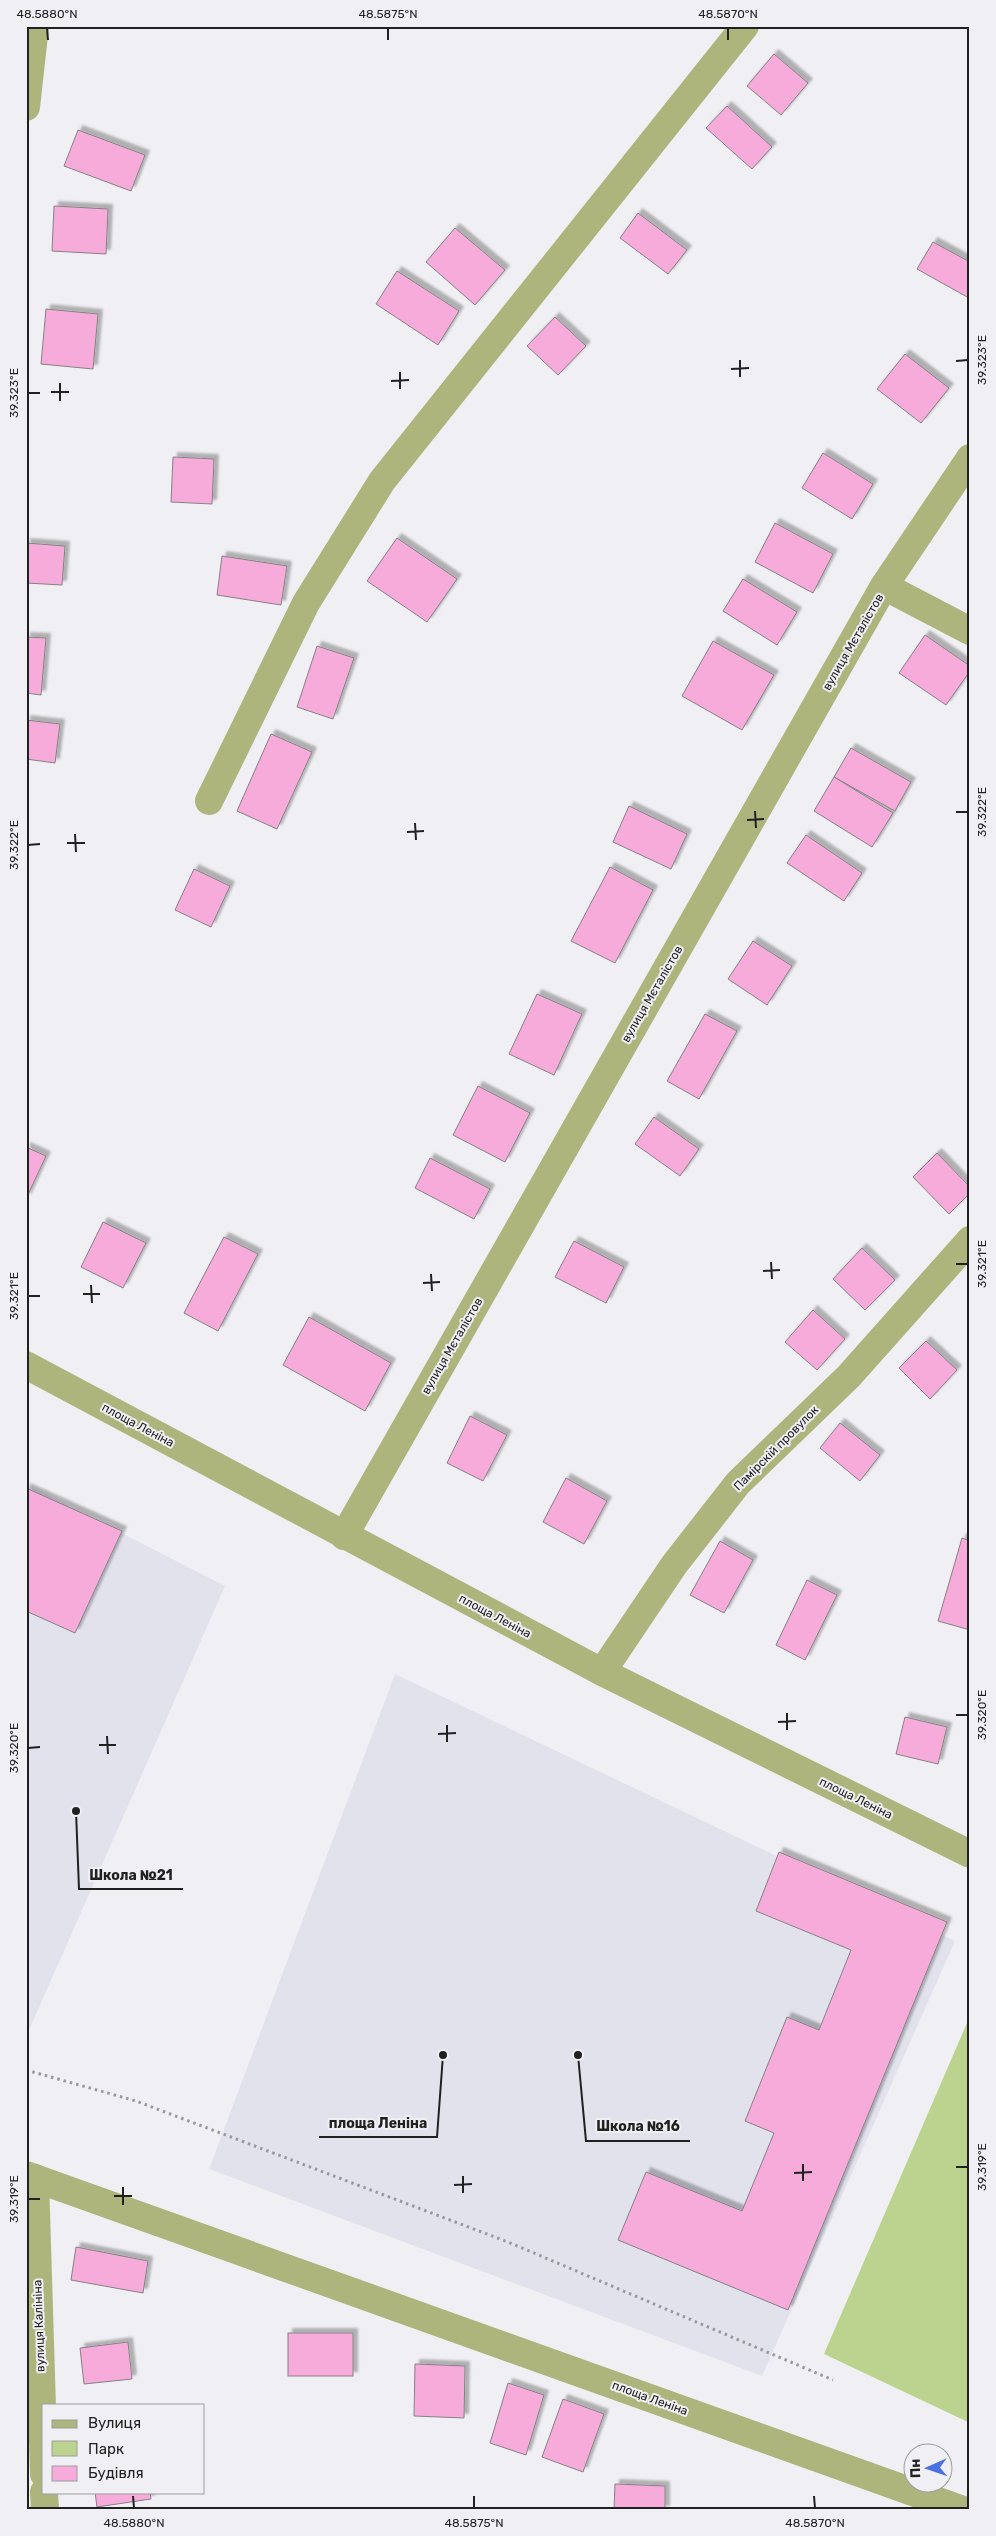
<svg xmlns="http://www.w3.org/2000/svg" width="996" height="2536" font-family="Rubik,sans-serif">
<style>
.built{fill:#e2e2ed}
.green{fill:#bcd390}
.building{fill:#f7abdb;stroke:#858183;filter:url(#shadow)}
.lines{fill:none;stroke-linecap:round;stroke-linejoin:round}
.path{stroke:#99999c;stroke-width:3;stroke-dasharray:2.5 4;stroke-linecap:butt}
.street{stroke:#adb57d;stroke-width:28}
.ticks{fill:none;stroke:#212122;stroke-width:2}
.labels{text-anchor:middle;dominant-baseline:central;stroke-width:4;stroke-linejoin:round;paint-order:stroke}
.street-label{font-size:12px;fill:#212122;stroke:#f0f0f4}
.leader{fill:none;stroke:#212122;stroke-width:2}
.callout-dot{fill:#212122;stroke:#f0f0f4;stroke-width:2}
.callout-label{font-size:14px;text-anchor:middle;font-weight:bold;fill:#212122;stroke:#f0f0f4;stroke-width:4;stroke-linejoin:round;paint-order:stroke}
.neatline{fill:none;stroke:#212122;stroke-width:2}
.ticks-label{font-size:12px;text-anchor:middle;fill:#212122}
</style>
<defs>
<filter id="shadow"><feDropShadow dx="4.5" dy="-4.5" stdDeviation="1" flood-color="#0004"/></filter>
</defs>
<rect width="100%" height="100%" fill="#f0f0f4"/>
<g class="built">
<polygon points="26,1484 225,1586 26,2037"/>
<polygon points="395,1674 955,1941 762,2376 209,2169"/>
</g>
<polygon class="green" points="970,2016 970,2423 824,2354"/>
<g class="building">
<polygon points="774,54 808,83 781,115 747,86"/>
<polygon points="727,106 772,147 752,169 706,128"/>
<polygon points="78,130 145,155 131,191 64,166"/>
<polygon points="54,206 108,209 106,254 52,251"/>
<polygon points="638,213 687,250 668,274 620,238"/>
<polygon points="455,228 505,270 475,305 426,262"/>
<polygon points="933,242 970,262 969,298 917,269"/>
<polygon points="397,271 459,311 438,345 376,304"/>
<polygon points="46,309 98,314 93,369 41,364"/>
<polygon points="555,317 586,346 558,375 527,346"/>
<polygon points="905,354 949,388 921,423 877,389"/>
<polygon points="823,453 873,484 852,519 802,488"/>
<polygon points="173,457 214,459 212,504 171,502"/>
<polygon points="775,523 833,554 813,593 755,562"/>
<polygon points="397,538 457,579 427,622 367,581"/>
<polygon points="26,543 65,546 62,585 26,583"/>
<polygon points="222,556 287,566 281,605 217,595"/>
<polygon points="743,579 797,612 777,645 723,611"/>
<polygon points="925,635 970,666 970,671 946,705 899,673"/>
<polygon points="26,637 46,638 41,695 26,693"/>
<polygon points="713,641 774,675 742,730 682,696"/>
<polygon points="317,646 354,658 333,719 297,707"/>
<polygon points="26,720 60,724 55,763 26,759"/>
<polygon points="271,734 312,752 277,829 237,811"/>
<polygon points="851,748 911,782 895,811 834,777"/>
<polygon points="834,777 893,813 872,847 814,811"/>
<polygon points="629,806 687,834 671,869 613,842"/>
<polygon points="806,835 862,873 844,901 787,863"/>
<polygon points="610,867 653,890 615,963 571,941"/>
<polygon points="194,869 230,886 211,927 175,910"/>
<polygon points="753,941 792,966 767,1005 728,979"/>
<polygon points="537,994 582,1014 554,1075 509,1054"/>
<polygon points="705,1014 737,1031 699,1099 667,1081"/>
<polygon points="478,1086 530,1113 505,1162 453,1135"/>
<polygon points="654,1117 699,1149 680,1176 635,1144"/>
<polygon points="26,1147 46,1156 26,1199"/>
<polygon points="937,1153 970,1187 970,1193 949,1214 913,1177"/>
<polygon points="430,1158 490,1189 474,1219 415,1188"/>
<polygon points="103,1222 146,1243 123,1288 81,1267"/>
<polygon points="224,1237 258,1254 218,1331 184,1313"/>
<polygon points="574,1241 624,1267 606,1303 555,1277"/>
<polygon points="862,1248 895,1280 865,1310 833,1279"/>
<polygon points="813,1310 845,1339 817,1370 785,1342"/>
<polygon points="309,1317 391,1363 365,1411 283,1365"/>
<polygon points="926,1341 957,1370 930,1399 899,1368"/>
<polygon points="470,1416 507,1435 483,1481 447,1463"/>
<polygon points="840,1423 880,1455 860,1481 820,1448"/>
<polygon points="566,1478 607,1501 584,1544 543,1522"/>
<polygon points="26,1488 122,1531 75,1633 26,1611"/>
<polygon points="962,1538 970,1541 970,1630 938,1621"/>
<polygon points="720,1541 753,1560 724,1613 690,1595"/>
<polygon points="807,1580 837,1595 805,1660 776,1645"/>
<polygon points="905,1717 947,1727 938,1764 896,1754"/>
<polygon points="779,1852 947,1922 788,2310 618,2240 646,2172 742,2211 774,2133 745,2121 787,2017 819,2030 851,1950 756,1911"/>
<polygon points="76,2247 148,2261 143,2293 71,2280"/>
<rect x="288" y="2333" width="65" height="43"/>
<polygon points="128,2342 132,2379 84,2384 80,2348"/>
<polygon points="415,2364 465,2366 464,2418 414,2416"/>
<polygon points="508,2383 544,2395 526,2455 490,2443"/>
<polygon points="563,2399 604,2414 583,2472 542,2457"/>
<polygon points="615,2484 665,2486 665,2510 614,2510"/>
<polygon points="95,2492 150,2492 151,2499 97,2507"/>
</g>
<g class="lines">
<polyline class="path" points="26,2070 136,2101 508,2242 833,2380"/>
<g class="street">
<polyline points="26,107 35,26"/>
<polyline points="884,586 970,631"/>
<polyline points="209,801 306,603 382,481 745,26"/>
<polyline points="26,1365 602,1672 970,1854"/>
<polyline points="344,1536 884,586 970,458"/>
<polyline points="602,1672 674,1565 738,1483 849,1376 970,1240"/>
<polyline points="26,2175 963,2510"/>
<polyline points="35,2178 44,2474"/>
<polyline points="44,2492 45,2510"/>
</g>
</g>
<path class="ticks" d="M47 28 48 40M388 28V40M728 28V40M740 360V377M956 361 968 360M731 369 749 368M400 372V389M391 381 409 380M60 383V401M51 392H69M28 393H40M755 811 756 828M956 812H968M747 820 764 819M415 823 416 840M407 832 424 831M75 834 76 852M67 843H85M28 845 40 844M771 1262 772 1279M956 1264H968M763 1271 780 1270M431 1274 432 1291M423 1283 440 1282M91 1285 92 1303M83 1294H100M28 1296H40M787 1713V1730M956 1715H968M778 1722 796 1721M447 1725V1742M438 1734 456 1733M107 1736 108 1754M99 1745H116M28 1748 40 1747M803 2164V2181M956 2167H968M794 2173 812 2172M463 2176V2193M454 2185 472 2184M123 2187V2205M114 2196H132M28 2199H40M133 2496 134 2508M474 2496V2508M814 2496 815 2508"/>
<g class="labels">
<g class="street-label">
<text transform="translate(853 642) rotate(-60)">вулиця Мєталістов</text>
<text transform="translate(652 994) rotate(-60)">вулиця Мєталістов</text>
<text transform="translate(452 1346) rotate(-60)">вулиця Мєталістов</text>
<text transform="translate(138 1425) rotate(28)">площа Леніна</text>
<text transform="translate(776 1448) rotate(-45)">Памірскій провулок</text>
<text transform="translate(495 1616) rotate(28)">площа Леніна</text>
<text transform="translate(856 1798) rotate(26)">площа Леніна</text>
<text transform="translate(39 2326) rotate(-92)">вулиця Калініна</text>
<text transform="translate(650 2398) rotate(20)">площа Леніна</text>
</g>
</g>
<path class="leader" d="M76 1811L79 1889H183M443 2055L437 2137H319M578 2055L586 2141H690"/>
<g class="callout-dot">
<circle cx="76" cy="1811" r="5"/>
<circle cx="443" cy="2055" r="5"/>
<circle cx="578" cy="2055" r="5"/>
</g>
<g class="callout-label">
<text x="131" y="1880">Школа №21</text>
<text x="378" y="2128">площа Леніна</text>
<text x="638" y="2131">Школа №16</text>
</g>
<rect width="996" height="2536" fill="none" stroke="#f0f0f4" stroke-width="55"/>
<rect x="42" y="2404" width="162" height="90" fill="#f0f0f4" stroke="#9d9da0"/>
<rect x="52" y="2420" width="25" height="8" fill="#adb57d" stroke="#9d9da0"/>
<text x="88" y="2428" font-size="15" fill="#212122">Вулиця</text>
<rect x="52" y="2441" width="25" height="15" fill="#bcd390" stroke="#9d9da0"/>
<text x="88" y="2454" font-size="15" fill="#212122">Парк</text>
<rect x="52" y="2466" width="25" height="15" fill="#f7abdb" stroke="#9d9da0"/>
<text x="88" y="2478" font-size="15" fill="#212122">Будівля</text>
<g transform="translate(928 2468) rotate(268)"><circle r="24" fill="#f0f0f4" stroke="#9d9da0"/>
<path d="M0-4L9 19L0 12L-9 19Z" fill="#4971e3"/>
<text y="-8" font-size="14" font-weight="bold" text-anchor="middle" fill="#212122">Пн</text>
</g>
<rect x="28" y="28" width="940" height="2480" class="neatline"/>
<g class="ticks-label">
<text x="47" y="18">48.5880°N</text>
<text x="388" y="18">48.5875°N</text>
<text x="728" y="18">48.5870°N</text>
<text transform="translate(982 360) rotate(-90)" y="4">39.323°E</text>
<text transform="translate(14 393) rotate(-90)" y="4">39.323°E</text>
<text transform="translate(982 812) rotate(-90)" y="4">39.322°E</text>
<text transform="translate(14 845) rotate(-90)" y="4">39.322°E</text>
<text transform="translate(982 1264) rotate(-90)" y="4">39.321°E</text>
<text transform="translate(14 1296) rotate(-90)" y="4">39.321°E</text>
<text transform="translate(982 1715) rotate(-90)" y="4">39.320°E</text>
<text transform="translate(14 1748) rotate(-90)" y="4">39.320°E</text>
<text transform="translate(982 2167) rotate(-90)" y="4">39.319°E</text>
<text transform="translate(14 2199) rotate(-90)" y="4">39.319°E</text>
<text x="134" y="2527">48.5880°N</text>
<text x="474" y="2527">48.5875°N</text>
<text x="815" y="2527">48.5870°N</text>
</g>
</svg>
